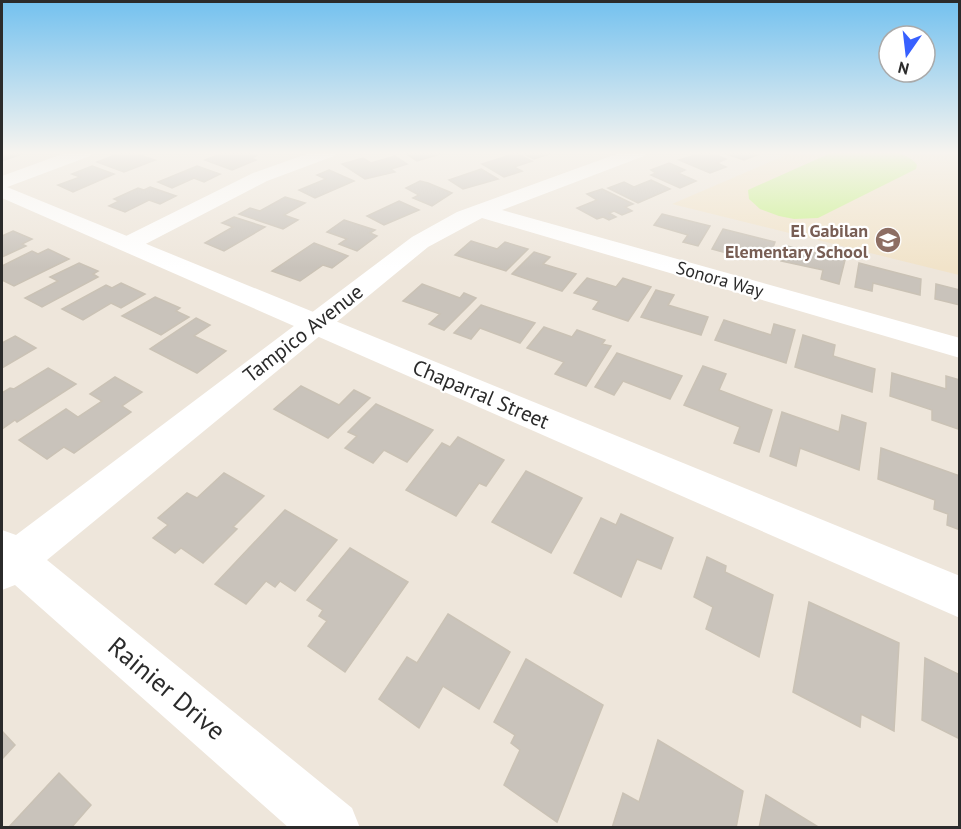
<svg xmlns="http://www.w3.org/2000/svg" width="961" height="829" font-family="'PT Sans',sans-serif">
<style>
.education{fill:#f1e3c9}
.pitch{fill:#c9f28d}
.building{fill:#c9c3bb;stroke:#cac2b5;stroke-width:1.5}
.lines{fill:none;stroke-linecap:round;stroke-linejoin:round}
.street{fill:#fff;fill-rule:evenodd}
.secondary{fill:#fff;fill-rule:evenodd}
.labels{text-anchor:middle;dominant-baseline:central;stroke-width:4.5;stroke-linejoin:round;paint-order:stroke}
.far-education-label{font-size:18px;font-weight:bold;fill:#785e54;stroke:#fff;text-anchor:end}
.far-street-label{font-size:18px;fill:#2b2b2b;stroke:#fff}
.street-label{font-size:21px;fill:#2b2b2b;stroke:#fff}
.near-street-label{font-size:26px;fill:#2b2b2b;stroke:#fff}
</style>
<rect width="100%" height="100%" fill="#eee6db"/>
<polygon class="education" points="793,152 959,152 959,275 672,204"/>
<path class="pitch" d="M833 152C856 152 903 144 917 165L916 169 818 218 794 219 779 216 760 209 749 199 748 190Z"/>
<g class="building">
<polygon points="2,152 27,152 2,161"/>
<polygon points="123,152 131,152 155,160 124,172 97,162"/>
<polygon points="226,152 244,152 256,156 251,158 256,160 232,170 205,160"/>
<polygon points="411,152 447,152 417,161 405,153"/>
<polygon points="520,152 555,152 534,159"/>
<polygon points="707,152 726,159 717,163 726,167 710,173 679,160"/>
<polygon points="721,152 749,152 757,155 744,160"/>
<polygon points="516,153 532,161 514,167 522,171 504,177 482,164"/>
<polygon points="395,156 407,164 391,169 395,172 365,179 342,164 363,158 371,163"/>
<polygon points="669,163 685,170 678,173 696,181 680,188 651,175 656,173 651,170"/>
<polygon points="92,166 114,174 73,192 58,185 80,177 72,174"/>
<polygon points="197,166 220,174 204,182 194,178 172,188 158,182"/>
<polygon points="481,169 498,179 463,189 449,180"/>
<polygon points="329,170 354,181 315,198 299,190 326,179 317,175"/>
<polygon points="651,180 670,189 638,203 608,188 624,182 634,187"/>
<polygon points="420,181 428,183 452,193 432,206 413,198 419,195 406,188"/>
<polygon points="150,187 176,196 160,204 149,200 125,212 109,206 119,201 114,199 138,188 144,190"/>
<polygon points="602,189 633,204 625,207 632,211 622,215 614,211 609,213 616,217 609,220 603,217 597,219 577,208 597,200 587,194"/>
<polygon points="285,197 305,203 284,215 298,220 283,229 239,214 250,208 260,211"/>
<polygon points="399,201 419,210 384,225 367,216"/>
<polygon points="662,214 710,226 698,246 683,242 688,235 654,225"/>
<polygon points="234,217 265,227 224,251 205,243 233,227 222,223"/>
<polygon points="344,220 375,230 370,233 377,236 357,251 339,244 347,239 327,232"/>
<polygon points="723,229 775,242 770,255 731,245 727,253 712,249"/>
<polygon points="13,231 32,239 22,244 26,246 2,257 2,236"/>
<polygon points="471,241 497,249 505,242 528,249 506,271 455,255"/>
<polygon points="314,243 348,256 332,268 323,265 300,281 272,271"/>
<polygon points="787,246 845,260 839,284 821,279 823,270 781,261"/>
<polygon points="48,249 69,259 14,286 2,280 2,266 32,251 38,254"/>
<polygon points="534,252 550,257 543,264 576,274 562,291 512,274"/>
<polygon points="79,263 98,271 93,274 98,277 42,307 25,298 58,281 50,277"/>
<polygon points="859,263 921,279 920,295 873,283 872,291 855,287"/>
<polygon points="587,278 616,287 623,278 651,287 628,321 593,309 599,301 574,293"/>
<polygon points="121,283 145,294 121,308 111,303 83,320 62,309 106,285 112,288"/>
<polygon points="422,284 460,298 464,293 476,298 444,330 429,324 440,314 403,301"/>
<polygon points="936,284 960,290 960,305 935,299"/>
<polygon points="656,290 674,295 668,305 708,317 701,335 641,317"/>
<polygon points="155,297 180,308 176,311 189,317 161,335 122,316"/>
<polygon points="481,305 535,323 520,343 480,328 471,339 454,333"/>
<polygon points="196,318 210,325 194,336 226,351 197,373 150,349"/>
<polygon points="724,320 771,335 774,324 795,330 786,363 715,340"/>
<polygon points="544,327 572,337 577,330 605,340 602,344 611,346 586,386 555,374 564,362 527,348"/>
<polygon points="803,335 835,345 833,356 875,369 872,392 795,367"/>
<polygon points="15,336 36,348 2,368 2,343"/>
<polygon points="617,353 682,376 670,399 623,381 614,395 595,387"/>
<polygon points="703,366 726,374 719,390 772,410 759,452 734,443 740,427 684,405"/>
<polygon points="48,368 76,384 17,422 15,420 2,429 2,393 10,388 14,389"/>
<polygon points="892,373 946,389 946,376 960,380 958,429 932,420 932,410 890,396"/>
<polygon points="115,377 142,392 122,406 131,412 74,453 64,447 47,459 19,440 66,409 78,417 102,401 90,394"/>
<polygon points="301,386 339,405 354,390 370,398 328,438 274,409"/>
<polygon points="376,404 433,430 407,462 384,450 373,463 345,448 357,436 348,432"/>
<polygon points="782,412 839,432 842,415 866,423 859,470 800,448 796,466 770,456"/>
<polygon points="458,437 504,460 486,486 479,483 456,516 406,490 442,443 450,447"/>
<polygon points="881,448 960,476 960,530 947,525 948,514 934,509 935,500 878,479"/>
<polygon points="526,471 582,498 551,553 492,522"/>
<polygon points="224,473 264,496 233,527 237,529 203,563 181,548 175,553 153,538 168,525 158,518 187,493 197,498"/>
<polygon points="285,510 337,540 295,591 280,581 275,587 266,581 246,604 215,584"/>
<polygon points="621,514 673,538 661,569 637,559 621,597 574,573 601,518 616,525"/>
<polygon points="350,548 408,582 345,672 308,646 327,621 319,616 323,610 307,600"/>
<polygon points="707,557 726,566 725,572 773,595 759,657 706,629 713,607 694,597"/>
<polygon points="809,602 899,643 894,731 861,714 860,727 793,692"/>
<polygon points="448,614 510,652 479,709 443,686 419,728 379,699 407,657 417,663"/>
<polygon points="925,658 960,675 960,739 922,720"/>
<polygon points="526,659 603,705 557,822 504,785 520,750 511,743 515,735 494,722"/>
<polygon points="2,731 15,745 2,759"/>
<polygon points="658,740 743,791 736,828 612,828 623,793 639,802"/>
<polygon points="59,773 91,805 71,828 8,828"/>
<polygon points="766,795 820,828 759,828"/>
</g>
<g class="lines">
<g class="street">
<polygon points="68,152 93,152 90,156 2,189 2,176"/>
<polygon points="312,152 337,152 334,156 267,181 136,249 128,251 120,249 116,244 120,239 253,173"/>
<polygon points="622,152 647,152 644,156 502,210 960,338 960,358 482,218 428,247 47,560 352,808 360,828 289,828 15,585 2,590 2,530 16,535 412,237 457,212"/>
</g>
<polygon class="secondary" points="2,185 960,576 960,618 2,198"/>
</g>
<linearGradient id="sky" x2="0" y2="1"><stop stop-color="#73c1ef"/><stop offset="0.57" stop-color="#f7f4ef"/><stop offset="1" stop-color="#f7f4ef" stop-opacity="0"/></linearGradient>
<rect width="961" height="268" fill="url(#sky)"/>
<defs>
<g id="school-disc" transform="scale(1.35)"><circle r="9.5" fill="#8d6e63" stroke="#fff"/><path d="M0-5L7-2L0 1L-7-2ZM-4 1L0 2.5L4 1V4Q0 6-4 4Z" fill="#fff"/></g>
</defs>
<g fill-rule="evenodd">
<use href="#school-disc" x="888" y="240"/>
</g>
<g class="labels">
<g class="far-education-label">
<text x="868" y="230">El Gabilan<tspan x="868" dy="21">Elementary School</tspan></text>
</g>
<g class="far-street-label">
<text transform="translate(720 279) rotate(16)">Sonora Way</text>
</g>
<g class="street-label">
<text transform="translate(303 333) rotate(-38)">Tampico Avenue</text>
<text transform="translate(481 394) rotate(23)">Chaparral Street</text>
</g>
<g class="near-street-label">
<text transform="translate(167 688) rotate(40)">Rainier Drive</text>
</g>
</g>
<rect width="961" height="829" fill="none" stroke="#2b2b2b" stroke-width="6"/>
<g transform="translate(907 54) rotate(194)"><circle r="28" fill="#ffffff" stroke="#aaaaaa" stroke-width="1.5"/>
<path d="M0-4.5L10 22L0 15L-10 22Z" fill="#3760ff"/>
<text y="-9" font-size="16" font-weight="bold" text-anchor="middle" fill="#2b2b2b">N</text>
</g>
</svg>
